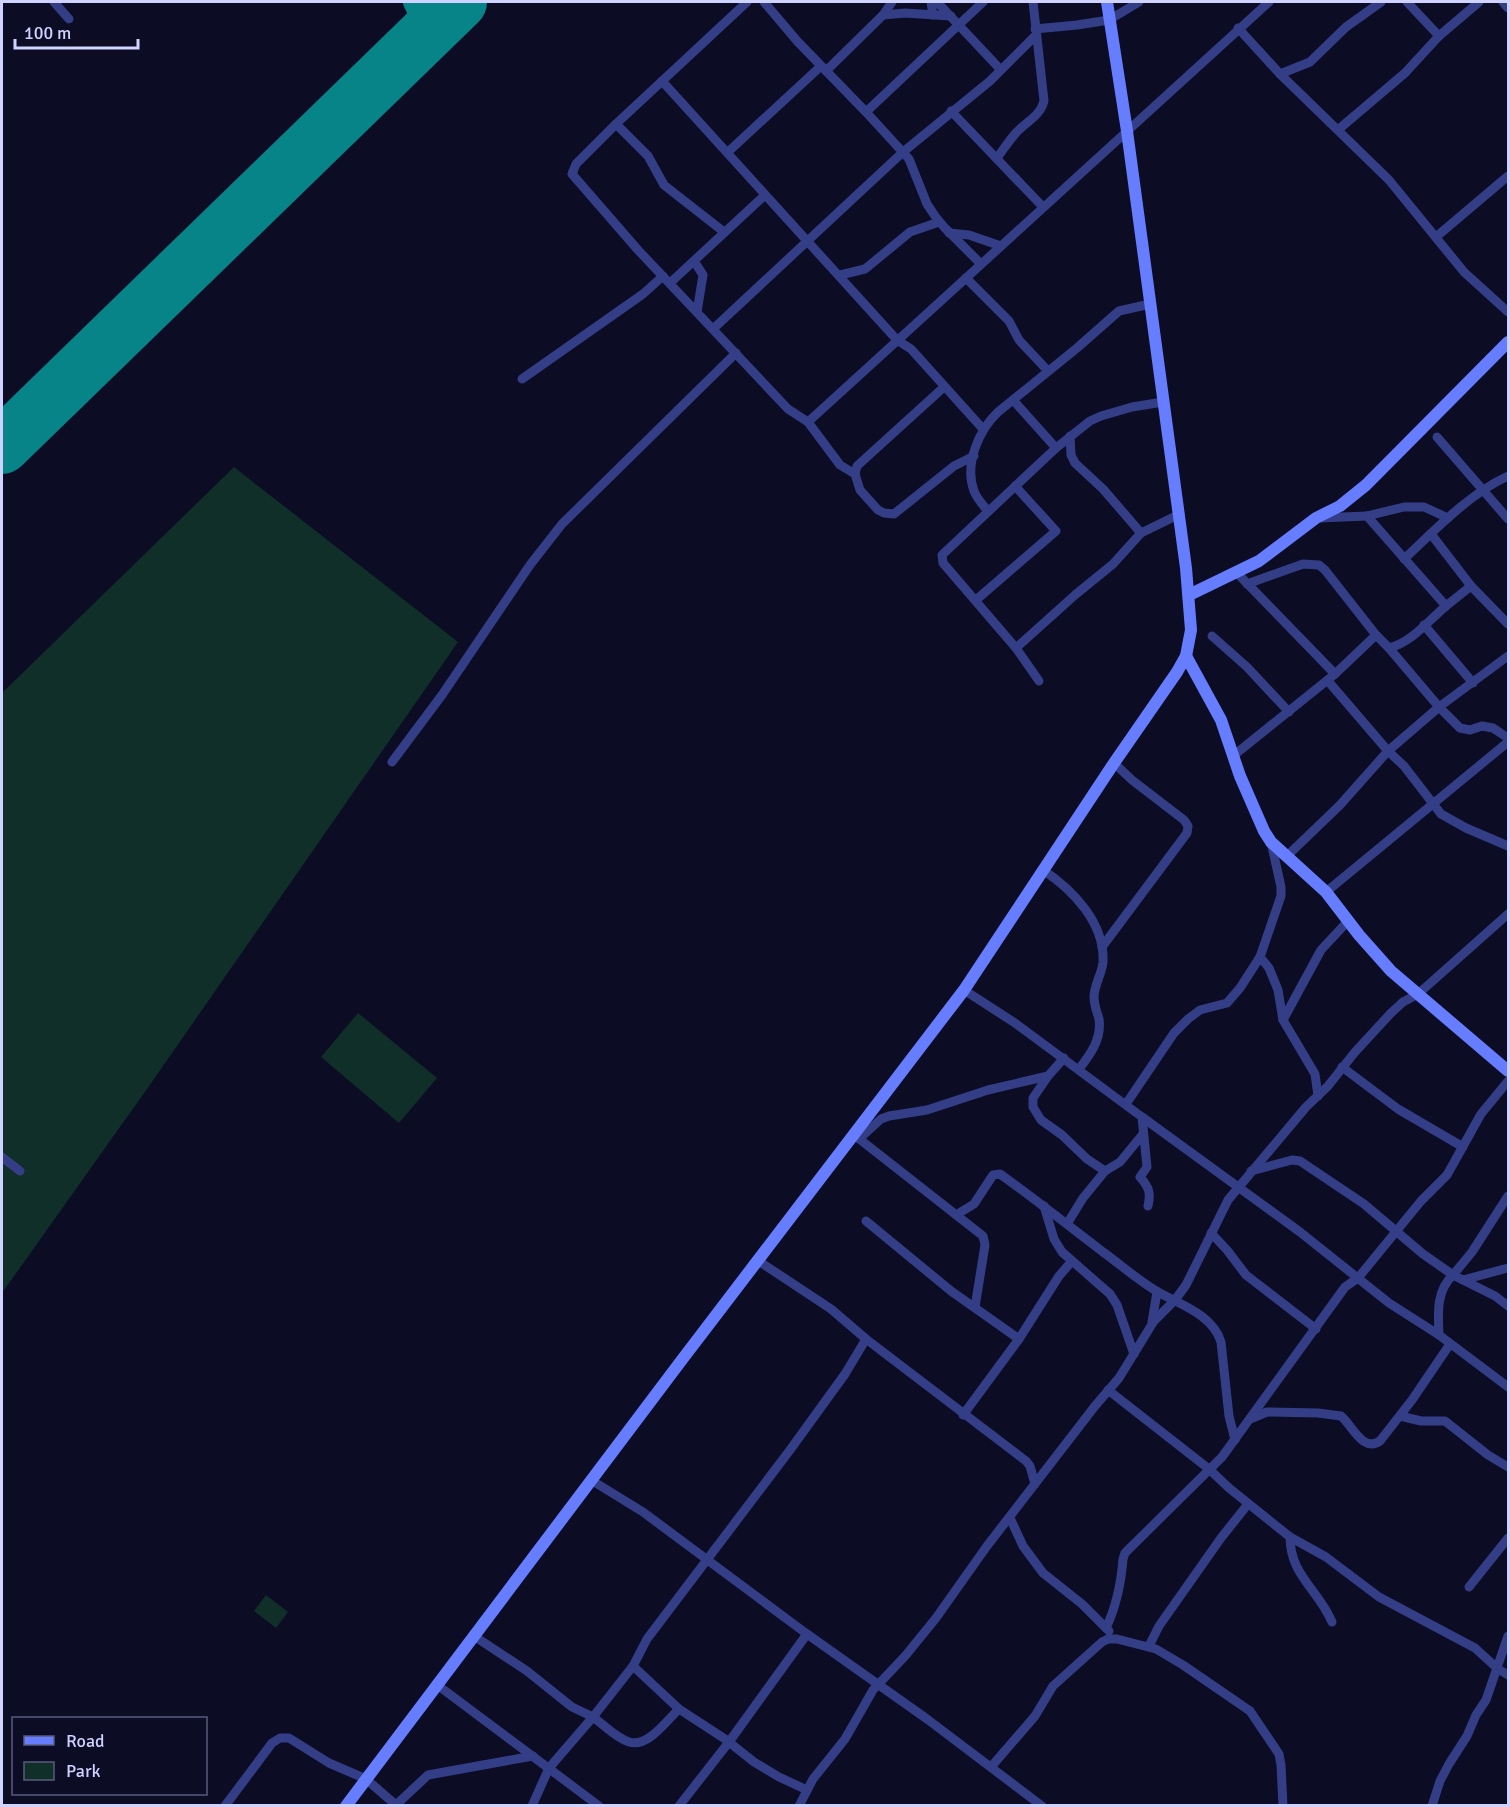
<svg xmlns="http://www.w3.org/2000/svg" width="1510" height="1807" font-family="Signika,sans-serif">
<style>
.green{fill:#0f2f28}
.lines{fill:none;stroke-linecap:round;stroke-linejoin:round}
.taxiway{stroke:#068488;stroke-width:22}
.runway{stroke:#068488;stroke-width:56}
.street{stroke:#333e87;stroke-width:9}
.secondary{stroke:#677dff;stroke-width:12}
</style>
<rect width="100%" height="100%" fill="#0c0c25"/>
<g class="green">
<polygon points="234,467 458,642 147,1089 2,1293 2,693"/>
<polygon points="358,1013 437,1078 399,1123 321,1057"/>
<polygon points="266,1595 288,1612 276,1628 254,1611"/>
</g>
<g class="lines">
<g class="taxiway">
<path d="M414 2C422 17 422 26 416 43"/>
<path d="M415 3C432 9 442 10 458 2"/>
</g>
<polyline class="runway" points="2,446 459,2"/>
<g class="street">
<polyline points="54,2 69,19"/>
<polyline points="747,2 616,124 576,164 572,174 638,250 788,409 808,422 840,465 855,474"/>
<polyline points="764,2 798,42 866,112 909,159 927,204 935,216 944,227 981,264"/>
<polyline points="931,2 933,15"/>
<polyline points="937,2 1000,69"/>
<polyline points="1407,2 1439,36"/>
<polyline points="1503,2 1508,8"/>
<polyline points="883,15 905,13 951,16"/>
<polyline points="1238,28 1280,74 1389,180 1464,272 1508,312"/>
<polyline points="1035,29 1077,25 1109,20 1139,2"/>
<polyline points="826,71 883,15 892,2"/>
<polyline points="1280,74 1310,62 1346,27 1381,2"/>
<polyline points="662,81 897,340 911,349 983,429"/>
<polyline points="951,111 1043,207"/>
<polyline points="866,112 983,2"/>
<polyline points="616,124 648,156 664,185 724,232"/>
<polyline points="1339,129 1405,73 1439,36 1479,2"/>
<polyline points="728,152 821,66"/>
<path d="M997 158C1003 150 1008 142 1015 134 1025 122 1040 117 1044 101L1033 2"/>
<polyline points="949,233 969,235 1001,246"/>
<polyline points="1436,237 1508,176"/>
<polyline points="694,261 703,275 697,312"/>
<polyline points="840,275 865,269 910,232 939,222"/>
<polyline points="966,278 1009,321 1019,340 1048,371"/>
<polyline points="670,283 765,195"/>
<polyline points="713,329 903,152 990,81 1036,35"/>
<polyline points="522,379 643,294 663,276"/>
<polyline points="944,387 857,466 855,474 860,490 878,510 884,513 894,514 954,466 974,456"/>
<polyline points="1013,400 1056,448"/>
<polyline points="808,422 1269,2"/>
<polyline points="1070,436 1071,455 1075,463 1103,489 1141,533"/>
<polyline points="1437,437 1508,519"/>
<path d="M988 511C983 505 977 499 974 491 964 464 979 430 998 412L1077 348 1119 311 1150 304"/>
<polyline points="1367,516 1446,606 1471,586 1508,624"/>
<polyline points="1319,518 1367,516 1404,507 1424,507 1448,518"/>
<polyline points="1431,534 1471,586"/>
<path d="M1404 559C1436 529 1469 494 1508 476"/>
<polyline points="1247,584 1303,564 1319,565 1325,570 1376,635"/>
<polyline points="976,600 1056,531 1015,486"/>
<polyline points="1424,625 1473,683"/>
<polyline points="1212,636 1247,667 1289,712"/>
<polyline points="1016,648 1075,595 1113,564 1141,533 1178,515"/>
<polyline points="1389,648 1439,707 1460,728 1470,730 1482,726 1493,728 1508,738"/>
<path d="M1335 674 1376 635 1389 648C1412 642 1427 622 1446 606"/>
<polyline points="1039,681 1016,648 943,563 942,555 1056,448 1090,421 1101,416 1132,407 1163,402"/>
<polyline points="1328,681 1388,751 1404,766 1441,814 1466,828 1508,846"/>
<polyline points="1233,756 1335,674 1237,573"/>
<polyline points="392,762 442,695 530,565 562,524 736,353"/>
<polyline points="1287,856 1340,805 1388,751 1439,707 1508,656"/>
<path d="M1043 870C1073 890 1105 923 1103 962 1102 974 1094 985 1094 997 1094 1005 1097 1012 1099 1019 1102 1039 1090 1055 1079 1069"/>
<polyline points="1326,892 1508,742"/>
<polyline points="1102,947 1187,833 1188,826 1184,820 1132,780 1114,763"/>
<polyline points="1260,957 1269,968 1278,990 1283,1020 1315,1074 1318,1096"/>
<path d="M964 990 1015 1023 1142 1117 1147 1167 1140 1177C1149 1187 1151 1193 1148 1206"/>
<polyline points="1283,1020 1321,950 1348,921"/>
<polyline points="1342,1067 1398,1109 1463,1147"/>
<polyline points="1048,1076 1033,1098 1033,1107 1041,1120 1062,1135 1087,1159 1105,1171 1120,1162 1143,1134"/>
<polyline points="1126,1104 1174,1033 1188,1019 1200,1010 1227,1003 1240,988 1260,957 1281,896 1281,887 1271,842"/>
<polyline points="1142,1117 1300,1232 1389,1303 1439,1335 1508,1387"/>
<polyline points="853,1134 983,1236 985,1245 975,1307"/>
<polyline points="859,1139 881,1119 889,1116 927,1110 988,1090 1048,1076 1064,1058"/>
<polyline points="2,1157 20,1171"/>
<path d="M1251 1171 1292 1160 1300 1161 1364 1204 1423 1254 1453 1275C1436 1291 1438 1313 1439 1335"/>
<polyline points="1508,1196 1472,1252 1453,1275 1463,1280 1508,1268"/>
<polyline points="1044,1206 1054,1239 1062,1252 1110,1294 1117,1305 1134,1354"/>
<path d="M956 1215 974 1204 993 1175 1000 1174C1035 1199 1069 1226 1103 1252 1121 1265 1139 1281 1158 1292 1181 1305 1213 1315 1221 1342L1229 1416 1235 1440"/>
<polyline points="866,1221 951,1291 1019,1339"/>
<polyline points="1067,1224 1083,1198 1105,1171"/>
<polyline points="1211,1233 1227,1250 1246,1275 1316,1329"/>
<polyline points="757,1260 831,1309 866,1339 1026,1461 1030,1466 1035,1484"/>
<polyline points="1463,1280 1495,1296 1508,1306"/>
<polyline points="1152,1322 1157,1292"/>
<polyline points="1108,1390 1209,1469 1229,1488 1290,1537 1326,1557 1379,1597 1475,1648 1498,1669 1508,1675"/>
<polyline points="963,1415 1019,1339 1059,1276 1072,1261"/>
<polyline points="1400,1416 1421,1421 1445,1421 1488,1455 1508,1467"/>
<path d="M1250 1419 1267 1412 1318 1413 1341 1416C1352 1425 1363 1453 1380 1441L1412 1400 1450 1344"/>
<polyline points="591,1480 643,1512 807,1634 927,1719 1042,1806"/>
<polyline points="1010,1518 1023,1546 1043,1573 1082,1604 1109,1631"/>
<path d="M1290 1537C1290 1575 1318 1589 1332 1622"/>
<polyline points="1469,1587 1508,1538"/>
<path d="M1106 1628C1117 1605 1121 1584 1123 1559L1125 1553 1222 1457 1345 1287 1358 1278 1421 1201 1447 1175 1481 1114 1508 1081"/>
<polyline points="474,1636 527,1671 572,1707 593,1717 633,1666 647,1639 790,1450 845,1374 866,1339"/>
<polyline points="1149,1646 1159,1626 1221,1538 1248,1504"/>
<polyline points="633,1666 679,1709 725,1739 754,1762 779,1777 807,1790"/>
<polyline points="436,1684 599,1806"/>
<polyline points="991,1767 1035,1716 1053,1686 1102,1642 1108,1639 1117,1639 1156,1649 1183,1665 1250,1711 1279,1754 1281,1765 1283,1806"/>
<polyline points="397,1804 428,1775 533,1756"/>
<polyline points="225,1806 272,1743 280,1738 289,1738 329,1763 366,1779 397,1806"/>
<path d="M532 1806 549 1768 593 1717C603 1724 616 1738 629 1742 648 1748 667 1720 679 1709"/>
<polyline points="679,1806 729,1742 807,1634"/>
<polyline points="799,1806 813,1779 845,1739 873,1690 906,1655 936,1618 987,1546 1095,1406 1119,1378 1154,1321 1175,1300 1186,1285 1228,1200 1306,1107 1328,1086 1355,1052 1391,1013 1403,1002 1418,994 1508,914"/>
<polyline points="1432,1806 1440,1781 1449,1764 1467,1736 1476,1715 1486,1700 1508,1636"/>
</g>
<g class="secondary">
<polyline points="1189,595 1259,561 1316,518 1340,506 1366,485 1508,342"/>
<polyline points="1186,656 1221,720 1240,776 1264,831 1271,842 1326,892 1359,935 1391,971 1508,1071"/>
<polyline points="346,1806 681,1361 964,990 1114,763 1177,672 1186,656 1191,630 1186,568 1127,131 1107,2"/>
</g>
</g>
<rect width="1510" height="1807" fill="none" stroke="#d0d2ff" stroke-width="6"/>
<rect x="12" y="1717" width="195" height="78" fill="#0c0c25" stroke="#5a5b7c" stroke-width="1.5"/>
<rect x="24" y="1736" width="30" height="9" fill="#677dff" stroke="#5a5b7c" stroke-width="1.5"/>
<text x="66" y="1747" font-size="18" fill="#d0d2ff">Road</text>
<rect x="24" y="1762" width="30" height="18" fill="#0f2f28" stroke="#5a5b7c" stroke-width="1.5"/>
<text x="66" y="1777" font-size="18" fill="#d0d2ff">Park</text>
<path d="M15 39v9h123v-9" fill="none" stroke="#d0d2ff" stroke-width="3"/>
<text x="24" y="39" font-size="18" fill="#d0d2ff" stroke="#0c0c25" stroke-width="4.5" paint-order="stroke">100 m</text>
</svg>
